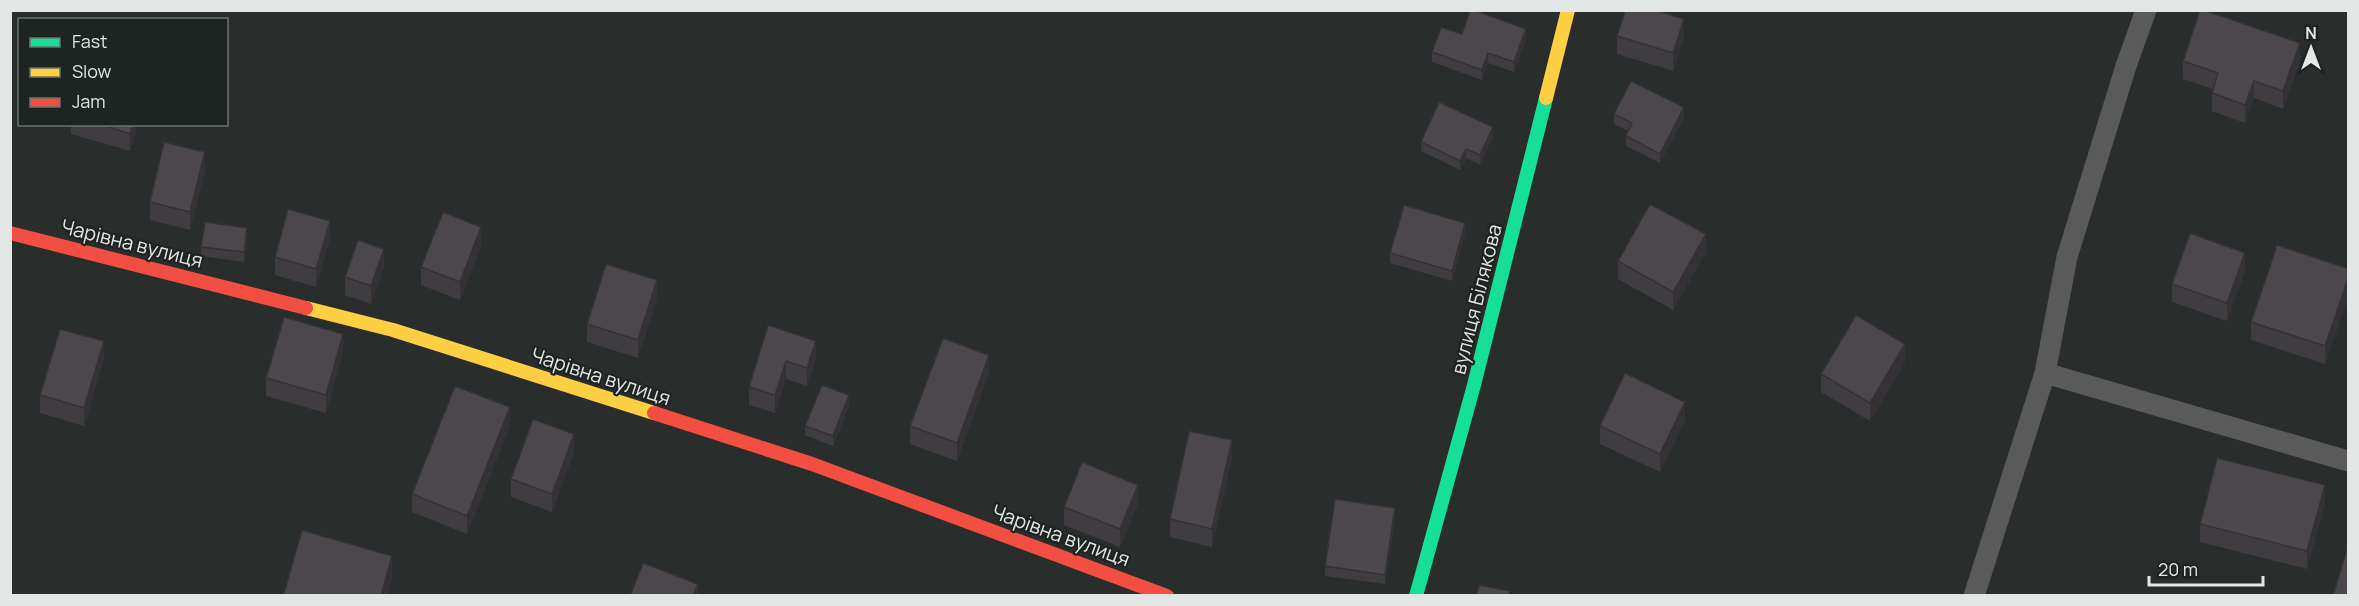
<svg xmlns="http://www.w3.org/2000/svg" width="2359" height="606" font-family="Manrope,sans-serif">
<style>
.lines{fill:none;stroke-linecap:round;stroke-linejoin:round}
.lane{stroke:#595a59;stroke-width:21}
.fast{stroke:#16e098;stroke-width:14}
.slow{stroke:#ffcf43;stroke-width:14}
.jam{stroke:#f24e42;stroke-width:14}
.wall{fill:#403d42}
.shaded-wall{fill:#343236}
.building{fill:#4b474d;stroke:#343236;stroke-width:1.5}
.labels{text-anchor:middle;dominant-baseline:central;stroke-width:4.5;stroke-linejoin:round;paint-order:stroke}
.street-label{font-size:20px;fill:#e2e6e4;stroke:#1e2421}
</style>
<rect width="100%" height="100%" fill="#292d2b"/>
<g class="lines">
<g class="lane">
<polyline points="2045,373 2348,461"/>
<polyline points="1974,596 2045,373 2067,257 2126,66 2146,10"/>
</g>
<polyline class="fast" points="1416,596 1474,385 1546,98"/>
<g class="slow">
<polyline points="1546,98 1568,10"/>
<polyline points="306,308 393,330 654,413"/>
</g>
<g class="jam">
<polyline points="10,233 306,308"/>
<polyline points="654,413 812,464 1167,596"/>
</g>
</g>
<g class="wall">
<polygon points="1462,34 1526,39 1514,72 1488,63 1482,80 1432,62 1432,52"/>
<polygon points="1617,36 1684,37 1673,71 1617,54"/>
<polygon points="2183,61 2300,61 2283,109 2254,98 2245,123 2212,111 2212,93 2213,89 2183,79"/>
<polygon points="1614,114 1684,117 1660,163 1626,146 1626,136 1628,131 1614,124"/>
<polygon points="71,124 138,124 130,151 71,134"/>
<polygon points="1493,136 1480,165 1466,158 1460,170 1421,151 1421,142"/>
<polygon points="205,170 190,230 150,220 150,202"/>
<polygon points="1465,233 1452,281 1390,263 1390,253"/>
<polygon points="247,237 244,262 201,256 201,247"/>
<polygon points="330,239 316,287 275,275 275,257"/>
<polygon points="481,245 460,300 421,285 421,267"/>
<polygon points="1706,252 1673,310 1618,279 1618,261"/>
<polygon points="384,267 371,304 345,295 345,277"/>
<polygon points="2349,269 2349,294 2325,364 2251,340 2251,322"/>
<polygon points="2245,271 2227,321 2172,302 2172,284"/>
<polygon points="657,298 638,358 587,342 587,324"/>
<polygon points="768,325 816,358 807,386 786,379 775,413 749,405 749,387"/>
<polygon points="343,352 326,413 266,396 266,378"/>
<polygon points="104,359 84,426 40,413 40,395"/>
<polygon points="1905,362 1870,421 1821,392 1821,374"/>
<polygon points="989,373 957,461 910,444 910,426"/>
<polygon points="849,405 833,446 805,435 805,426"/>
<polygon points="1685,420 1660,472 1600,444 1600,426"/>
<polygon points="510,425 467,534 412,512 412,494"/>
<polygon points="574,452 552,512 511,497 511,479"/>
<polygon points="1232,458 1212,547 1170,537 1170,519"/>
<polygon points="1138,503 1120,547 1064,525 1064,507"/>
<polygon points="2325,503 2307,569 2200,542 2200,524"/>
<polygon points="1395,518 1385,584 1325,576 1325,566"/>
</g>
<g class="shaded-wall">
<polygon points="1684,19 1684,37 1673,71 1673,53"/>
<polygon points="1526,29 1526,39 1514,72 1514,62"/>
<polygon points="2300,43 2300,61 2283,109 2283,91"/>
<polygon points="1488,53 1488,63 1482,80 1482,70"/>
<polygon points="2254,81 2254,98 2245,123 2245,105"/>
<polygon points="1684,107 1684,117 1660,163 1660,154"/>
<polygon points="133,124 138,124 130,151 130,134"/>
<polygon points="1493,127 1493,136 1480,165 1480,155"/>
<polygon points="1466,149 1466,158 1460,170 1460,161"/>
<polygon points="205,152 205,170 190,230 190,212"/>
<polygon points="330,221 330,239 316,287 316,269"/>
<polygon points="1465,223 1465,233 1452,281 1452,271"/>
<polygon points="481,227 481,245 460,300 460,282"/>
<polygon points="247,228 247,237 244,262 244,252"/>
<polygon points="1706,234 1706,252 1673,310 1673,292"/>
<polygon points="384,249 384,267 371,304 371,286"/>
<polygon points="2245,253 2245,271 2227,321 2227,303"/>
<polygon points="2349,276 2349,294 2325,364 2325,346"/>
<polygon points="657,280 657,298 638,358 638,340"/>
<polygon points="343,334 343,352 326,413 326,395"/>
<polygon points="104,341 104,359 84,426 84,408"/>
<polygon points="816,341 816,358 807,386 807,368"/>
<polygon points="1905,344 1905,362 1870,421 1870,403"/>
<polygon points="989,355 989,373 957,461 957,443"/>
<polygon points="786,361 786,379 775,413 775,395"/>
<polygon points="849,395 849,405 833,446 833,436"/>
<polygon points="1685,402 1685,420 1660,472 1660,454"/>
<polygon points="510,407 510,425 467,534 467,516"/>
<polygon points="574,434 574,452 552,512 552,494"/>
<polygon points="1232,440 1232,458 1212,547 1212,529"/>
<polygon points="1138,485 1138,503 1120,547 1120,529"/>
<polygon points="2325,485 2325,503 2307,569 2307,551"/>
<polygon points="1395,508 1395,518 1385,584 1385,575"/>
<polygon points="392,556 392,580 388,596 381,596"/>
<polygon points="698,584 698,596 693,596"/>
</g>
<g class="building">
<polygon points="1470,10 1474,10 1526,29 1514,62 1488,53 1482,70 1432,52 1441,27 1462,34"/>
<polygon points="1625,10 1656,10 1684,19 1673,53 1617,36"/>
<polygon points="2200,10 2204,10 2300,43 2283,91 2254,81 2245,105 2212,93 2218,73 2183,61"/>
<polygon points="1631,81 1684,107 1660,154 1626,136 1632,123 1614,114"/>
<polygon points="1439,102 1493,127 1480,155 1466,149 1460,161 1421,142"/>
<polygon points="100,124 133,124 130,134"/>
<polygon points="164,142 205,152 190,212 150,202"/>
<polygon points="1650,204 1706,234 1673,292 1618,261"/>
<polygon points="1404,205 1465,223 1452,271 1390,253"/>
<polygon points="288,209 330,221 316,269 275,257"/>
<polygon points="443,212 481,227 460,282 421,267"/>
<polygon points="205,222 247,228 244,252 201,247"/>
<polygon points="2190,233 2245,253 2227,303 2172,284"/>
<polygon points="358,240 384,249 371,286 345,277"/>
<polygon points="2277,245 2349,269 2349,276 2325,346 2251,322"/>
<polygon points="606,264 657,280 638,340 587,324"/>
<polygon points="1856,315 1905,344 1870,403 1821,374"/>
<polygon points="284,317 343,334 326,395 266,378"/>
<polygon points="768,325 816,341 807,368 786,361 775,395 749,387"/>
<polygon points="60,329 104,341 84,408 40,395"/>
<polygon points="943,338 989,355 957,443 910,426"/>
<polygon points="1625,373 1685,402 1660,454 1600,426"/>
<polygon points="822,385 849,395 833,436 805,426"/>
<polygon points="455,386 510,407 467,516 412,494"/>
<polygon points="533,419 574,434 552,494 511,479"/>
<polygon points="1189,431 1232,440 1212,529 1170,519"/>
<polygon points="2217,458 2325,485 2307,551 2200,524"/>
<polygon points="1082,462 1138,485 1120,529 1064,507"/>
<polygon points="1335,499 1395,508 1385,575 1325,566"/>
<polygon points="302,530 392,556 381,596 283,596"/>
<polygon points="2349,542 2349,596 2333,596"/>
<polygon points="643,563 698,584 693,596 630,596"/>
<polygon points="1479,585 1510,591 1509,596 1476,596"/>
<polygon points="964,593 971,596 963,596"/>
</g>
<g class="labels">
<g class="street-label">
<text transform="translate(132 243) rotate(14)">Чарівна вулиця</text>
<text transform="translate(1476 299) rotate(-76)">вулиця Білякова</text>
<text transform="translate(601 376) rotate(18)">Чарівна вулиця</text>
<text transform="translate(1061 535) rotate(20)">Чарівна вулиця</text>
</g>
</g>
<rect width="2359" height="606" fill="none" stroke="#e2e6e4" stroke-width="24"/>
<rect x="18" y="18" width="210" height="108" fill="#1e2421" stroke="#6c726f" stroke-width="1.5"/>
<rect x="30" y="38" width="30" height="9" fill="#16e098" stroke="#6c726f" stroke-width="1.5"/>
<text x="72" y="48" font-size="18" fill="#e2e6e4">Fast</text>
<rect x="30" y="68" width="30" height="9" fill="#ffcf43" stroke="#6c726f" stroke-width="1.5"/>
<text x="72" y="78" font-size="18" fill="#e2e6e4">Slow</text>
<rect x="30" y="98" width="30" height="9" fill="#f24e42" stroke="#6c726f" stroke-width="1.5"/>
<text x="72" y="108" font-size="18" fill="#e2e6e4">Jam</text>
<g transform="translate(2311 48)" stroke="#1e2421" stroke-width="4.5" paint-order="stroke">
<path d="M0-4.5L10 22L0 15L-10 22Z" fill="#e2e6e4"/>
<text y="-9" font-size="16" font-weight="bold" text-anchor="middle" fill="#e2e6e4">N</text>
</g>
<path d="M2149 576v9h114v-9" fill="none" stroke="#e2e6e4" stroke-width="3"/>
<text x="2158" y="576" font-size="18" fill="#e2e6e4" stroke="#1e2421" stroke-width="4.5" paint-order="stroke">20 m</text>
</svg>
